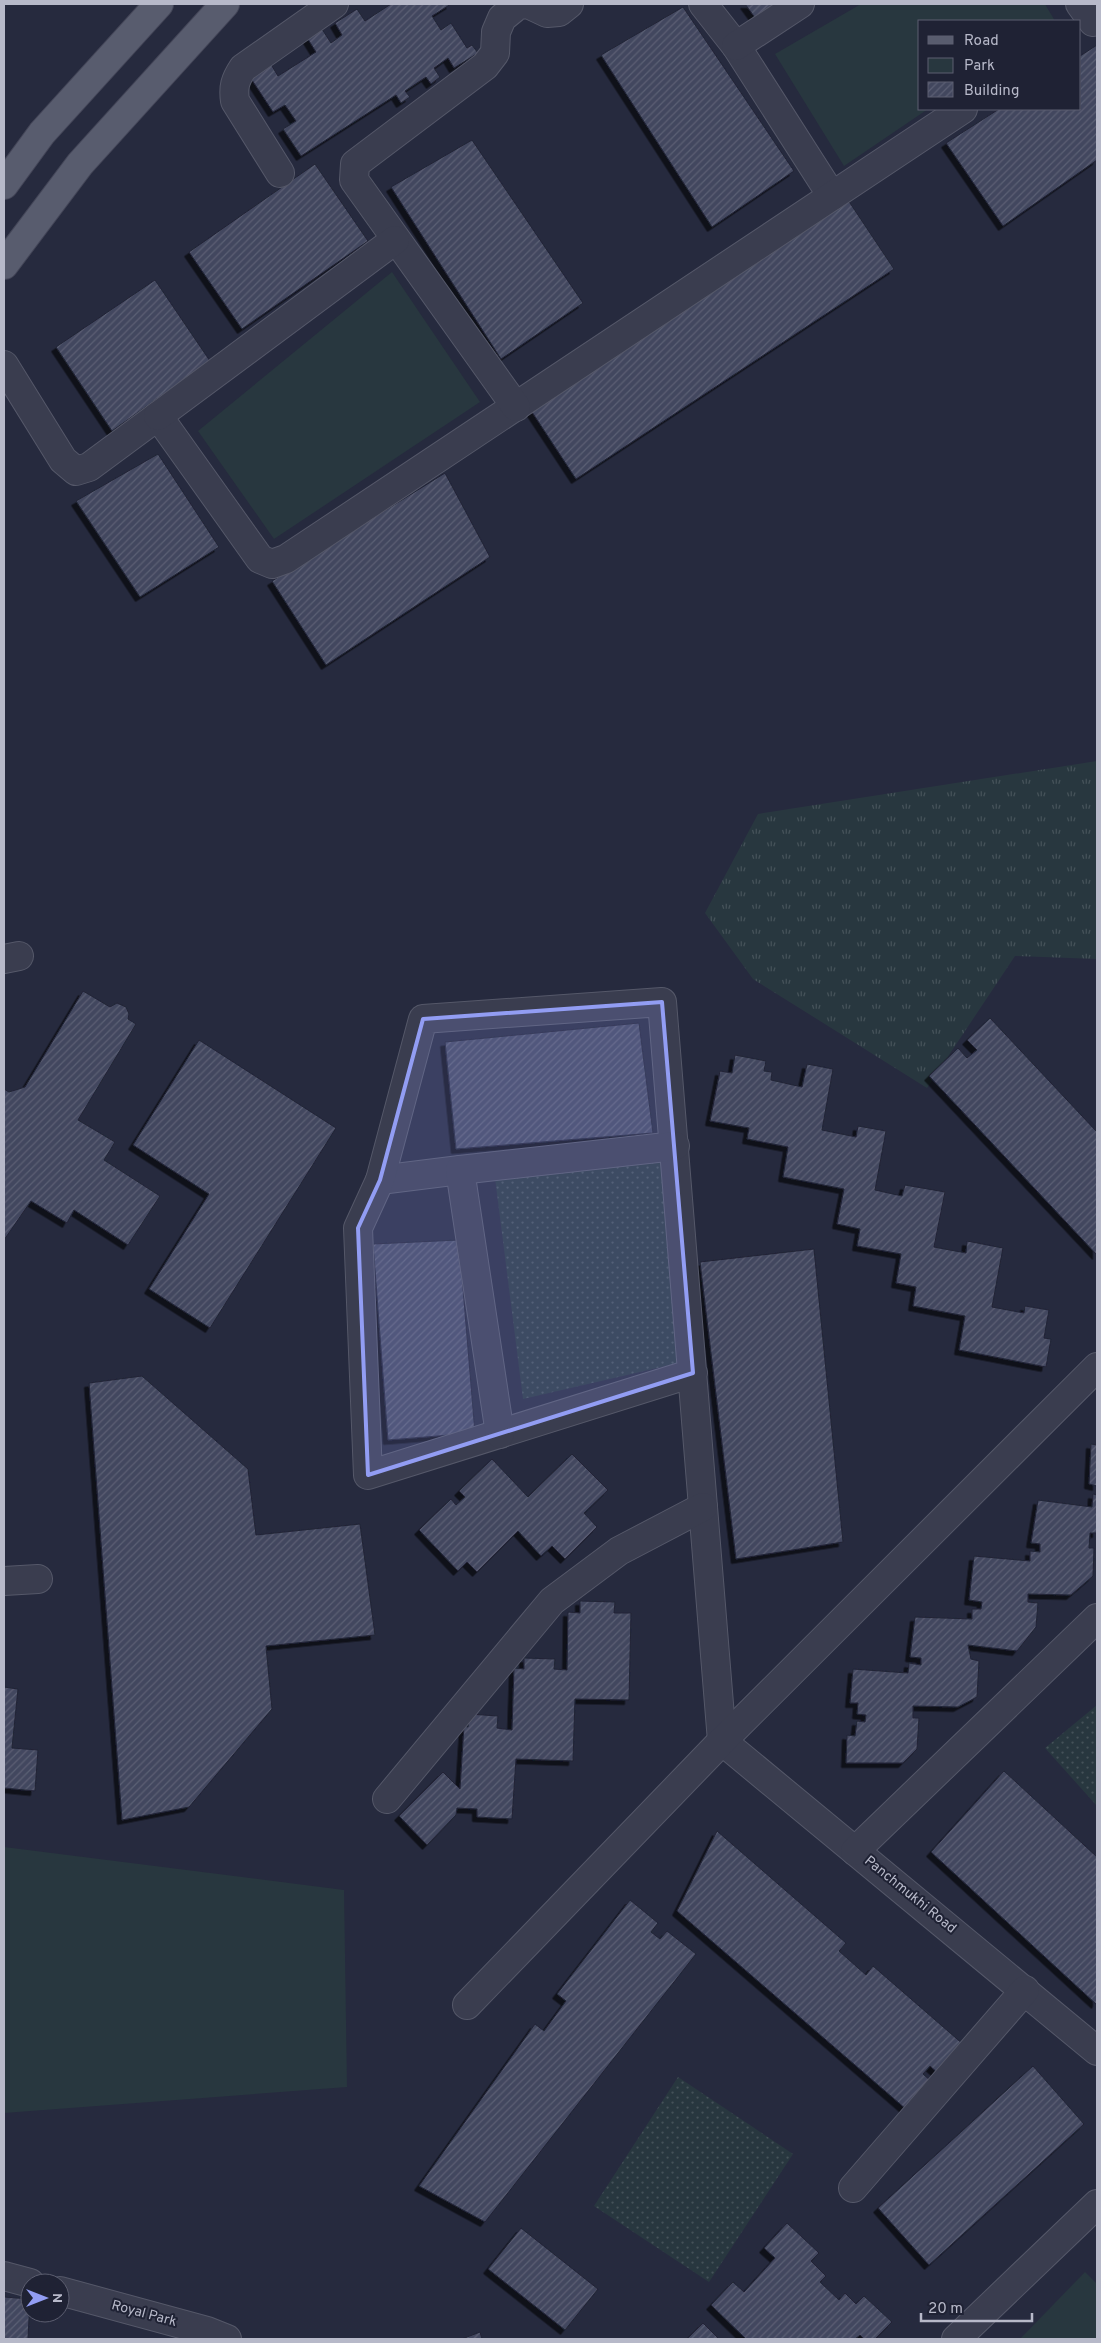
<svg xmlns="http://www.w3.org/2000/svg" width="1101" height="2343" font-family="Overpass,sans-serif">
<style>
.grass{fill:url(#grass-tufts)}
.park{fill:#28373f}
.garden{fill:url(#garden-dots)}
.building{fill:url(#building-hatch);stroke:#212436;filter:url(#shadow)}
.lines{fill:none;stroke-linecap:round;stroke-linejoin:round}
.minor-casing{stroke:#555869;stroke-width:30}
.major-casing{stroke:#444658;stroke-width:30}
.minor{stroke:#3a3d4f;stroke-width:28}
.major{stroke:#585c6e;stroke-width:28}
.marked{fill:#929df3;fill-opacity:0.2;stroke:#929df3;stroke-width:4;stroke-linejoin:round}
.labels{text-anchor:middle;dominant-baseline:central;stroke-width:4;stroke-linejoin:round;paint-order:stroke}
.street-label{font-size:14px;fill:#b7b9c9;stroke:#1f2234}
</style>
<defs>
<pattern id="grass-tufts" width="24" height="20" patternUnits="userSpaceOnUse" patternTransform="scale(1.25)"><rect width="24" height="20" fill="#28373f"/><path d="M3 7l-1-3M5 7V3M7 7l1-3M15 17l-1-3M17 17v-4M19 17l1-3" fill="none" stroke="#455259"/></pattern>
<pattern id="garden-dots" width="8" height="8" patternUnits="userSpaceOnUse" patternTransform="scale(1.25)"><rect width="8" height="8" fill="#28373f"/><path d="M2 2h.1M6 6h.1" fill="none" stroke="#455259" stroke-width="1.8" stroke-linecap="round"/></pattern>
<pattern id="building-hatch" width="6" height="6" patternUnits="userSpaceOnUse" patternTransform="scale(1.25)"><rect width="6" height="6" fill="#42475e"/><path d="M-1 1l2-2M0 6l6-6M5 7l2-2" fill="none" stroke="#5b5f74"/></pattern>
<filter id="shadow"><feDropShadow dx="-4.5" dy="4.5" stdDeviation="0" flood-color="#0009"/></filter>
</defs>
<rect width="100%" height="100%" fill="#262a3e"/>
<polygon class="grass" points="1097,761 1097,959 1015,956 927,1088 753,979 705,913 758,814"/>
<g class="park">
<polygon points="861,4 1045,4 1055,21 920,21 920,109 928,109 844,166 775,54"/>
<polygon points="392,272 480,402 274,539 198,431"/>
<polygon points="4,1847 344,1890 347,2087 4,2113"/>
<polygon points="1085,2272 1097,2284 1097,2339 1020,2339"/>
</g>
<g class="garden">
<polygon points="662,1162 679,1363 523,1399 495,1178"/>
<polygon points="1097,1705 1097,1806 1045,1748"/>
<polygon points="678,2077 793,2154 709,2282 594,2206"/>
</g>
<g class="building">
<polygon points="391,4 451,4 432,16 441,30 451,23 467,48 472,45 478,53 454,68 448,58 434,68 440,77 431,84 426,77 405,91 410,97 401,103 396,95 301,156 283,129 296,121 285,105 273,112 248,74 269,61 278,76 316,52 306,36 320,26 331,43 342,35 335,23 357,9 365,21"/>
<polygon points="745,4 777,4 756,19"/>
<polygon points="683,7 794,171 712,227 601,55"/>
<polygon points="1097,45 1097,160 1003,226 946,143 999,109 1080,109 1080,56"/>
<polygon points="472,140 583,303 501,359 391,187"/>
<polygon points="315,164 368,241 242,329 189,252"/>
<polygon points="848,200 894,269 576,479 530,409"/>
<polygon points="155,280 210,361 112,431 56,347"/>
<polygon points="158,454 219,547 140,597 76,501"/>
<polygon points="445,473 490,557 326,665 272,581"/>
<polygon points="83,991 110,1007 117,1003 126,1007 129,1014 128,1019 136,1024 78,1120 115,1142 104,1160 160,1196 128,1245 74,1210 67,1223 31,1201 4,1240 4,1089 9,1092 25,1087"/>
<polygon points="990,1018 1097,1132 1097,1255 929,1076 958,1048 967,1058 977,1050 967,1040"/>
<polygon points="639,1023 653,1133 456,1149 445,1042"/>
<polygon points="199,1040 336,1128 210,1328 149,1289 209,1194 133,1145"/>
<polygon points="735,1055 766,1061 764,1071 772,1072 771,1080 802,1087 807,1064 833,1069 822,1130 856,1137 858,1126 886,1131 875,1190 902,1196 905,1185 945,1192 934,1247 966,1253 967,1241 1003,1248 992,1307 1024,1313 1025,1306 1049,1310 1044,1338 1051,1339 1046,1367 959,1350 965,1316 913,1306 916,1287 896,1283 901,1254 857,1246 860,1229 837,1224 844,1189 783,1177 788,1147 747,1139 749,1128 710,1121 720,1071 732,1073"/>
<polygon points="459,1240 475,1433 388,1440 373,1244"/>
<polygon points="814,1249 843,1542 736,1559 700,1262"/>
<polygon points="142,1376 248,1469 256,1535 360,1524 375,1635 266,1646 272,1709 189,1807 122,1820 89,1383"/>
<polygon points="1091,1444 1097,1445 1097,1486 1089,1484"/>
<polygon points="572,1454 608,1490 584,1513 597,1527 565,1559 552,1546 541,1556 518,1531 477,1572 467,1562 458,1571 419,1530 451,1499 456,1505 465,1497 459,1491 492,1459 528,1497"/>
<polygon points="1093,1494 1097,1495 1097,1533 1090,1533 1089,1548 1094,1548 1093,1576 1071,1595 1028,1594 1028,1602 1038,1603 1036,1627 1017,1651 968,1645 971,1659 979,1661 977,1697 958,1707 913,1706 913,1718 919,1718 917,1749 903,1763 846,1763 847,1735 855,1736 857,1721 865,1722 866,1715 857,1714 858,1703 850,1703 853,1669 908,1673 909,1663 921,1665 921,1658 910,1657 915,1617 972,1619 972,1609 981,1609 982,1602 969,1600 974,1556 1030,1561 1030,1551 1040,1552 1040,1544 1031,1543 1038,1500 1092,1507"/>
<polygon points="580,1601 615,1602 614,1613 631,1613 629,1700 575,1699 573,1761 516,1759 512,1819 477,1817 477,1809 457,1808 456,1815 427,1845 399,1816 443,1772 460,1789 464,1726 468,1727 469,1714 498,1716 497,1728 512,1730 514,1668 524,1669 524,1658 555,1659 554,1669 567,1670 568,1612 580,1613"/>
<polygon points="4,1687 18,1689 12,1748 38,1750 35,1791 4,1788"/>
<polygon points="1004,1771 1097,1857 1097,2002 1096,2004 931,1852"/>
<polygon points="717,1831 846,1943 839,1951 866,1975 873,1966 964,2045 939,2074 930,2066 923,2074 931,2081 907,2110 677,1911"/>
<polygon points="630,1900 658,1923 651,1932 660,1939 667,1931 696,1954 485,2222 419,2186 535,2024 544,2031 566,2001 557,1994"/>
<polygon points="1033,2066 1084,2124 929,2265 878,2208"/>
<polygon points="787,2223 819,2253 811,2261 826,2276 820,2282 839,2300 845,2293 856,2304 864,2296 892,2322 875,2339 864,2339 860,2335 855,2339 746,2339 711,2305 733,2282 744,2292 775,2258 764,2248"/>
<polygon points="521,2228 598,2289 565,2330 488,2269"/>
<polygon points="4,2297 30,2299 28,2339 4,2339"/>
<polygon points="703,2323 719,2339 687,2339"/>
<polygon points="480,2332 482,2339 462,2339"/>
</g>
<g class="lines">
<g class="minor-casing">
<g id="minor">
<polyline points="703,4 736,46 832,196"/>
<polyline points="1080,4 1093,22"/>
<polyline points="736,46 800,4"/>
<path d="M280 173 235 101C233 87 235 80 243 68L334 4"/>
<polyline points="4,365 63,460 76,471 89,467 158,416 260,559 272,564 286,559 963,109"/>
<polyline points="516,407 354,180 355,164 485,66 495,53 496,32 502,18 518,5 528,4 547,13 559,12 569,4"/>
<polyline points="158,416 395,240"/>
<polyline points="4,959 19,956"/>
<polyline points="380,1180 460,1170"/>
<polyline points="693,1373 368,1475 358,1228 380,1180 423,1019 662,1002 722,1741"/>
<polyline points="500,1434 460,1170 675,1146"/>
<polyline points="4,1581 38,1579"/>
<polyline points="722,1741 1097,2051"/>
<polyline points="387,1799 552,1601 619,1551 703,1507"/>
<polyline points="855,1851 1097,1618"/>
<polyline points="467,2005 722,1741 1097,1367"/>
<polyline points="853,2188 1025,1990"/>
<polyline points="4,2276 30,2283"/>
<polyline points="60,2291 207,2331 227,2339"/>
<polyline points="956,2339 1097,2204"/>
</g>
</g>
<g class="major-casing">
<g id="major">
<polyline points="4,185 42,133 159,4"/>
<polyline points="4,265 80,164 225,4"/>
</g>
</g>
<use href="#minor" class="minor"/>
<use href="#major" class="major"/>
</g>
<path class="marked" d="M662 1002 693 1373 368 1475 358 1228 380 1180 423 1019Z"/>
<g class="labels">
<g class="street-label">
<text transform="translate(910 1895) rotate(39)">Panchmukhi Road</text>
<text transform="translate(144 2314) rotate(15)">Royal Park</text>
</g>
</g>
<rect width="1101" height="2343" fill="none" stroke="#b7b9c9" stroke-width="10"/>
<rect x="918" y="20" width="162" height="90" fill="#1f2234" stroke="#5c5e70"/>
<rect x="928" y="36" width="25" height="8" fill="#585c6e" stroke="#5c5e70"/>
<text x="964" y="45" font-size="15" fill="#b7b9c9">Road</text>
<rect x="928" y="58" width="25" height="15" fill="#28373f" stroke="#5c5e70"/>
<text x="964" y="70" font-size="15" fill="#b7b9c9">Park</text>
<rect x="928" y="82" width="25" height="15" fill="url(#building-hatch)" stroke="#5c5e70"/>
<text x="964" y="95" font-size="15" fill="#b7b9c9">Building</text>
<g transform="translate(45 2298) rotate(90)"><circle r="24" fill="#1f2234" stroke="#5c5e70"/>
<path d="M0-4L9 19L0 12L-9 19Z" fill="#929df3"/>
<text y="-8" font-size="14" font-weight="bold" text-anchor="middle" fill="#b7b9c9">N</text>
</g>
<path d="M921 2313v8h111v-8" fill="none" stroke="#b7b9c9" stroke-width="2.5"/>
<text x="928" y="2313" font-size="15" fill="#b7b9c9" stroke="#1f2234" stroke-width="4" paint-order="stroke">20 m</text>
</svg>
